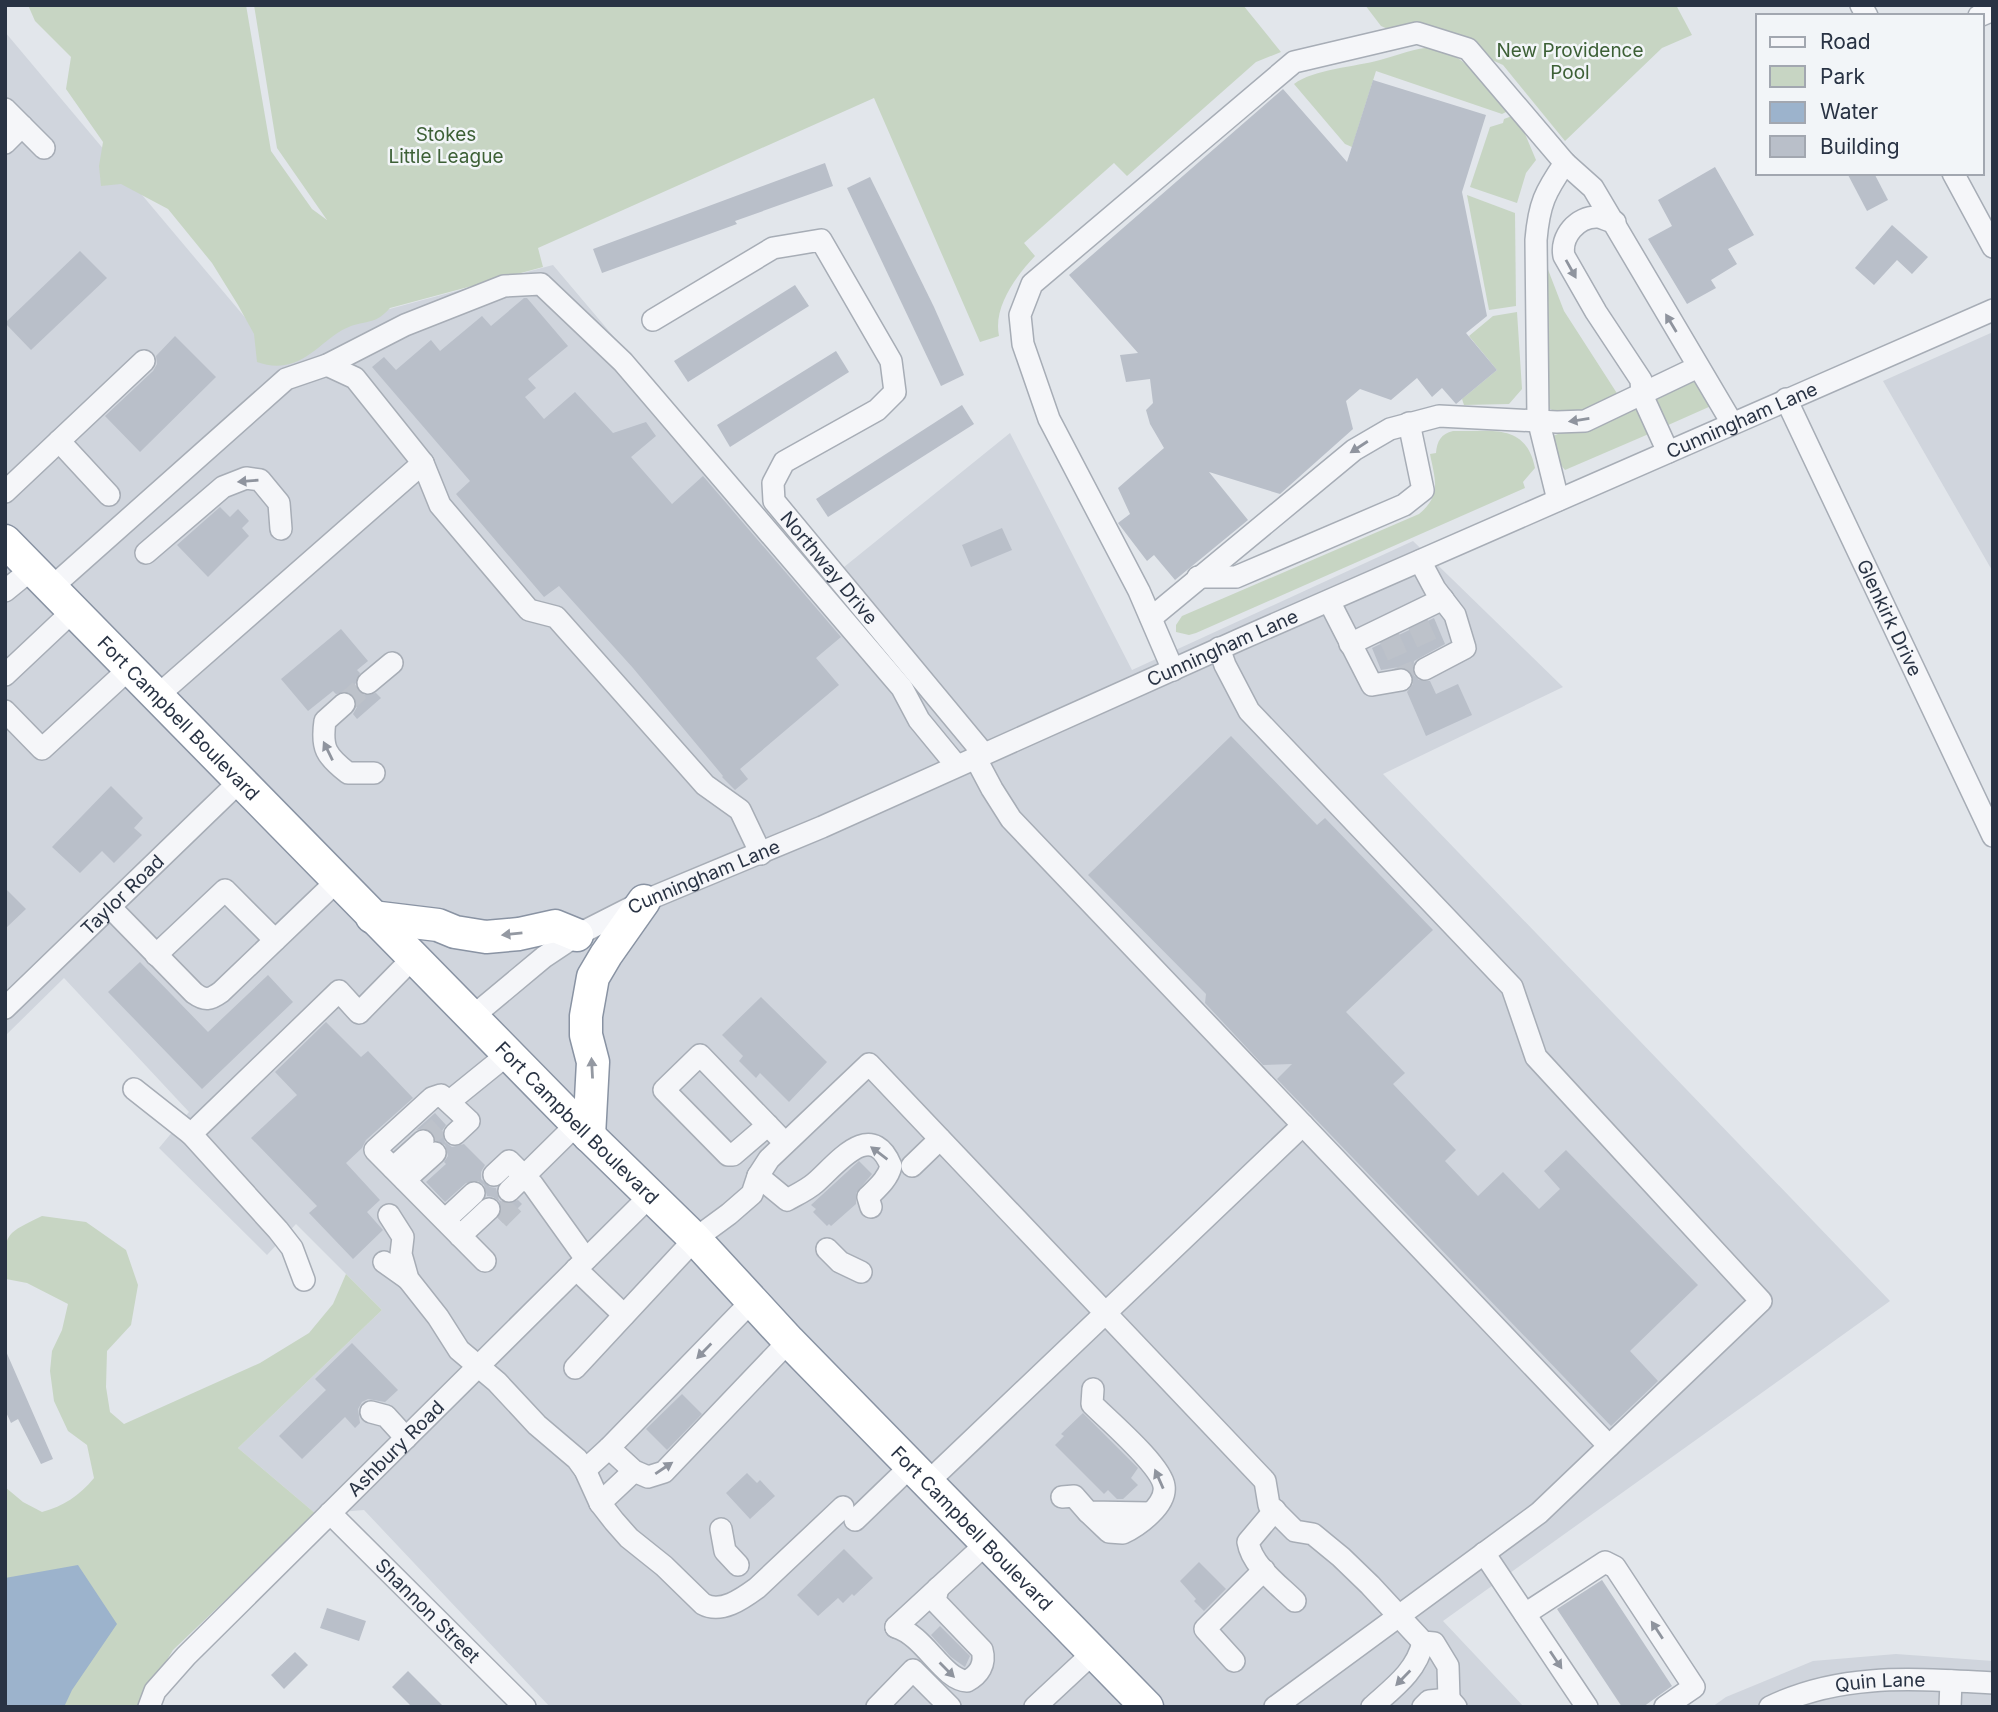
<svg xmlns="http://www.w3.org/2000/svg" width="1998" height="1712" font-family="Inter,sans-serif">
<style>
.built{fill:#d0d5dd}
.green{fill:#c7d5c3}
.water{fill:#9cb3cc}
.building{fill:#b9bfc9}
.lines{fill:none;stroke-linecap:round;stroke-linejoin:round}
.minor-tunnel{stroke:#bdc2ca;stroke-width:21;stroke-dasharray:21 10;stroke-linecap:butt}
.minor-casing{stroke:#a7adb6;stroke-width:24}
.highway-casing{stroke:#8993a3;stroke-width:35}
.minor{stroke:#f5f6f9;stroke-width:21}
.highway{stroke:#fff;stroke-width:32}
.oneway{fill:#8f949e}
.oneway2{fill:#9499a2}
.labels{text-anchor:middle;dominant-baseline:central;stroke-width:5;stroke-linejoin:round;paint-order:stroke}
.park-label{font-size:19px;fill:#3d6036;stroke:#f2f5f8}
.street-label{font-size:19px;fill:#293344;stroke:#f2f5f8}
</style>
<rect width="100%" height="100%" fill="#e2e6eb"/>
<g class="built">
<polygon points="5,32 285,365 334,324 553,265 823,584 1010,433 1132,670 1413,541 1563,687 1383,774 1890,1301 1443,1621 1524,1707 550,1707 364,1510 316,1514 238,1448 382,1310 296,1224 267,1255 159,1148 189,1112 64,978 5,1036"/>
<polygon points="1993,332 1993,572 1883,381"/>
<polygon points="1896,1654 1993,1661 1993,1707 1712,1707 1726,1697 1813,1661"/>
</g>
<g class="green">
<path d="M28 5H246L271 151 312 209 327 220 277 148 254 5H1243L1281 52 1256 62 1127 176 1114 163 1024 243 1035 256C1016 276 993 307 999 336L980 342 874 98 538 248 543 267 390 308C376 324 369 320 351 326 327 335 311 361 285 365 275 367 266 365 257 362L254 334 238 305 212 263 168 209 121 184 101 186 99 166 103 142 66 89 71 57 35 21Z"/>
<polygon points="1365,5 1676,5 1692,35 1662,48 1565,141 1503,65 1468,49 1403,36 1381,26"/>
<path d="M1434 47C1467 56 1487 86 1508 111L1502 114 1376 71 1352 147 1345 144 1294 84C1314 69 1355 67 1380 60 1399 55 1414 48 1434 47Z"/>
<polygon points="1512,116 1523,129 1536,160 1526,173 1517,203 1470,187 1490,127 1503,123 1504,119"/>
<polygon points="1467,195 1515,213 1516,306 1489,310"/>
<path d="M1547 267 1564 311 1620 398C1599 406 1571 420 1548 408Z"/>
<polygon points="1517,312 1522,389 1509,404 1464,405 1462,399 1497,370 1469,336 1493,316"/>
<polygon points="1694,376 1711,406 1666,426 1651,400"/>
<polygon points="1639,401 1651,433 1565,470 1560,464 1553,436"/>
<path d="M1453 431C1490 432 1526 422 1535 468L1523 482 1525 488 1196 633 1189 635 1176 632V625L1182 616 1419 514C1442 495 1435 480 1430 454L1436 453C1437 441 1441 434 1453 431Z"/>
<path d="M42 1216 86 1222 126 1250 138 1285 131 1325 107 1351 106 1387 110 1412 124 1424 260 1363 309 1333 333 1304 346 1274 382 1310 238 1448 316 1514 173 1650 138 1707H5V1487L23 1502 42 1512C64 1506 79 1496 94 1478L87 1445 68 1431 54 1401 50 1371 52 1351 62 1330 68 1304 27 1283 6 1279 5 1276C5 1233 3 1235 42 1216Z"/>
</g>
<polygon class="water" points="78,1565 117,1624 72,1690 64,1707 5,1707 5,1578"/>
<g class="building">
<polygon points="1373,80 1486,115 1462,192 1487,316 1466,333 1497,370 1456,404 1442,388 1432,397 1417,378 1391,400 1360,389 1346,401 1353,429 1280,494 1209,472 1248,520 1175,580 1154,555 1147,561 1118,523 1130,514 1118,488 1164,448 1150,424 1146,410 1153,403 1150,379 1126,382 1120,355 1138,353 1069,275 1283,89 1347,162"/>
<polygon points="825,163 833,186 735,221 737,224 602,273 593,249"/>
<polygon points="1715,167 1754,235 1728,249 1737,264 1711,280 1716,288 1687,304 1648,239 1672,226 1658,200"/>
<polygon points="1847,173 1874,173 1888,200 1867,211"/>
<polygon points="870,177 934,307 964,375 941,386 847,188"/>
<polygon points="1892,225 1928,257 1912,274 1897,260 1874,285 1855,268"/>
<polygon points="80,251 107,278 31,350 5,323"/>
<polygon points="795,285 809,306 688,382 674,361"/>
<polygon points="524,298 527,298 568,346 528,379 536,388 525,397 544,419 575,392 613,433 646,422 656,436 631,457 672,504 703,476 841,637 816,658 839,685 740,769 748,779 735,790 722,777 723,776 633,668 559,586 544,597 456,494 470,481 372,367 384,357 396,370 431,340 440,351 482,316 491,326"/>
<polygon points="175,336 216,377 140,452 105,416 153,371 157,364 156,356"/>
<polygon points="836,351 849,372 730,447 717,425"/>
<polygon points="962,405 974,424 828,517 816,499"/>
<polygon points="220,507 230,517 238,509 249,521 242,528 249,536 208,577 177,545"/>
<polygon points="1002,528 1012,550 971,567 962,545"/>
<polygon points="1434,618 1445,644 1414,661 1413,674 1419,680 1430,681 1436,694 1458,684 1472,715 1426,736 1407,692 1413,684 1411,672 1399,667 1381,670 1372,648"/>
<polygon points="341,629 368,661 357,670 360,673 355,685 358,691 364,695 376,693 381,698 357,719 353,714 357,707 357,701 349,692 336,694 333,691 308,711 281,679"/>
<polygon points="1231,736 1317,825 1325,818 1433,930 1346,1012 1405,1073 1393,1084 1456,1150 1445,1161 1478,1196 1503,1172 1539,1209 1560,1189 1544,1171 1566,1150 1698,1285 1630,1351 1658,1381 1611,1426 1277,1079 1292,1064 1263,1065 1205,1003 1206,994 1088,875"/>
<polygon points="111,786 143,818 134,828 142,835 114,863 102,851 80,873 52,847"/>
<polygon points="5,888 26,909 5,929"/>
<polygon points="140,962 208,1032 268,975 293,1002 202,1089 108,992"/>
<polygon points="761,997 827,1062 789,1102 760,1073 756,1078 739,1061 743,1056 722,1035"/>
<polygon points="326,1022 361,1057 368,1051 413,1098 366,1140 362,1148 346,1163 380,1200 367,1212 383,1230 353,1259 309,1213 317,1206 251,1138 297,1095 275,1072"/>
<polygon points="435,1113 446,1125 442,1131 445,1142 452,1147 464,1144 485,1165 481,1172 481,1179 490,1187 496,1188 499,1200 506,1204 518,1200 522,1204 503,1223 498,1218 502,1212 499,1201 493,1197 487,1196 484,1185 478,1181 466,1183 445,1202 426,1182 446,1164 444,1162 448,1156 445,1145 436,1140 432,1132 426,1128 416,1130"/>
<polygon points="859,1161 872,1174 856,1193 856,1204 831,1226 829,1224 827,1226 813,1212 816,1209 811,1205"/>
<polygon points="352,1343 398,1390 385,1402 368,1399 362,1402 358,1409 360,1423 355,1428 345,1417 302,1459 279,1436 326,1390 315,1379"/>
<polygon points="5,1349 53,1459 41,1464 18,1419 11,1423 5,1410"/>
<polygon points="682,1394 702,1414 667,1450 646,1429"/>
<polygon points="1083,1413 1138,1468 1131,1478 1138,1485 1123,1499 1117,1499 1108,1490 1104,1494 1055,1445 1064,1436 1061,1434"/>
<polygon points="747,1473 757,1483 760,1480 775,1496 750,1519 726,1493"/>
<polygon points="844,1549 873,1578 854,1596 852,1594 843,1603 838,1598 818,1616 797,1595"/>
<polygon points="1199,1562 1226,1589 1204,1611 1194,1601 1196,1599 1180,1581"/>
<polygon points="1602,1580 1672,1686 1643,1707 1622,1707 1557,1609"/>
<polygon points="327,1608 366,1621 359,1641 320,1628"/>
<polygon points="940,1626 970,1656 965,1667 951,1657 931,1635"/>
<polygon points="295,1652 308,1665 284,1689 271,1675"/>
<polygon points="408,1671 444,1707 412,1707 392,1687"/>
</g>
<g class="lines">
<g class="minor-tunnel">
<polyline points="1418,624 1431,652"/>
<polyline points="1389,637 1407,678"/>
<polyline points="344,704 368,683"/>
<polyline points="423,1141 444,1122"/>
<polyline points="499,1219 518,1200"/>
</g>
<g class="minor-casing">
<g id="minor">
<polyline points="1861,5 1867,16"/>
<polyline points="1979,16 1993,10"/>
<polyline points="5,109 44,148"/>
<polyline points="5,143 22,126"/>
<polyline points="1953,173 1993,247"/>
<path d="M1615 222C1609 221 1603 218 1598 217 1577 216 1560 237 1564 256L1596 312 1641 380 1642 395 1668 452"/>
<path id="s1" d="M653 320 773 248 821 240 891 361 895 392 877 410 784 462 773 483 774 501 983 753"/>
<polyline points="327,365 355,378 423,463 440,505 529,610 556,617 705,785 740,810 761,854"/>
<path id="s2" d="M1786 399 1993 836"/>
<polyline points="59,441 109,495"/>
<polyline points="5,492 144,361"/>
<path d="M1558 500 1538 419 1536 240C1539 204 1545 192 1565 163"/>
<polyline points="146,553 223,487 246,478 260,480 279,503 281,529"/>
<polyline points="1420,561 1435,589 1455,615 1465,648 1425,669"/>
<polyline points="1198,577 1236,577 1404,505 1423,490 1409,423"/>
<polyline points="51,588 286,379 327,365 405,325 504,286 541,284 623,362 902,688 919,720 956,765"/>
<polyline points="5,591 32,569"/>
<polyline points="1329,601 1372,685 1401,680"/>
<polyline points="1151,618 1354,450 1390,429 1439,416 1557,422 1585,421 1698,367"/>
<polyline points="1350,644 1443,599"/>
<polyline points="1219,648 1225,665 1249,711 1512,987 1536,1057 1761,1301 1539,1513 1275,1707"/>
<polyline points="1173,670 1139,591 1049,419 1023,344 1020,315 1032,284 1294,62 1417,33 1468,49 1565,163 1593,188 1732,423"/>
<polyline points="5,675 73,611"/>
<polyline points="368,683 392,663"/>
<polyline points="156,697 423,463"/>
<path d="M344 704 325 721C321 748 326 756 348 773H374"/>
<polyline points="5,711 42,749 129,669"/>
<polyline points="975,757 992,789 1011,819 1609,1446"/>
<path d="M110 907 194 993C205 1001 210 1000 221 992L337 881"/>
<polyline points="156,955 225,890 275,940"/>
<path id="s3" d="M5 1008 240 781"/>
<path id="s4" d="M472 1017 544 957 577 935 644 901 822 827 1241 639 1993 310"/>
<polyline points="134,1089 191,1134"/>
<polyline points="450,1101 508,1054"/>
<polyline points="768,1125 733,1155 728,1155 664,1090 700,1055 785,1143"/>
<polyline points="455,1134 469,1121 441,1095 432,1098 375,1150 485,1261"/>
<polyline points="912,1166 940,1139"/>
<polyline points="393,1168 423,1141"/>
<polyline points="494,1175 509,1161 533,1185 586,1259"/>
<path d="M758 1176 787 1200C796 1195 807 1190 815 1183 836 1165 871 1117 891 1166 888 1179 877 1188 868 1197L871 1207"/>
<polyline points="405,1180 435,1153"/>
<polyline points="509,1191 577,1124"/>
<path d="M389 1215 403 1237 401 1254 408 1279 438 1317 459 1350 497 1382 537 1425 577 1459 585 1470 600 1503 614 1521 629 1538 664 1566 703 1604C721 1614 742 1599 757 1588L843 1507"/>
<polyline points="445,1220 474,1193"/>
<polyline points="460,1236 489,1209"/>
<polyline points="827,1249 840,1262 861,1272"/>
<polyline points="384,1262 408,1279"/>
<polyline points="576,1269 624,1315"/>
<polyline points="304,1280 292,1248 278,1230 191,1134 339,991 359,1013 413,958"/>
<polyline points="575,1368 695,1239 729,1214 752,1194 758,1176 769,1159 869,1064 1265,1481 1269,1505 1295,1531 1313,1534 1341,1557 1370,1585 1423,1642 1434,1643 1448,1666 1449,1699"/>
<polyline points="371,1412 386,1416 406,1438"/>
<polyline points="609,1448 634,1471 648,1477 664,1472 789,1341"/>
<polyline points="585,1470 609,1448 751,1302"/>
<polyline points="928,1482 1303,1125"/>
<polyline points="1062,1497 1074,1496 1088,1512 1150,1513"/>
<polyline points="600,1503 634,1471"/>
<path d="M1275 1510 1248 1542C1252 1566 1279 1585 1295 1601"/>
<path d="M1088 1512 1109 1532 1123 1533C1138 1526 1167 1505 1164 1486 1161 1465 1109 1421 1092 1404L1093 1389"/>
<path id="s5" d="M330 1513 525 1707"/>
<polyline points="855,1520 912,1465"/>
<polyline points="721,1529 725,1551 738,1565"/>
<polyline points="1484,1553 1587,1707"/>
<polyline points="1525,1614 1605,1562 1615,1567 1694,1687 1665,1707"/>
<path d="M896 1627C925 1636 943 1680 967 1681 979 1675 986 1664 982 1650L935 1601 938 1588"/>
<polyline points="896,1627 987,1543"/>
<polyline points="1234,1661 1205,1629 1264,1570"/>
<path id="s6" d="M149 1707 155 1691 186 1656 651 1195"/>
<polyline points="877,1707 913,1670 950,1707"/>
<polyline points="1035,1707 1093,1653"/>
<path d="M1372 1707C1393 1688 1417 1671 1423 1642"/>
<polyline points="1423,1707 1429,1701 1449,1699 1456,1707"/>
<path id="s7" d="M1770 1707C1842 1672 1915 1679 1993 1683"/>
<polyline points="1950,1707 1951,1681"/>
</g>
</g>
<g class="highway-casing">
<g id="highway">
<path id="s8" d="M5 541 577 1124 695 1239 789 1341 1147 1707"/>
<polyline points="372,917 438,925 455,932 486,937 519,934 555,926 577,935"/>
<polyline points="589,1136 593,1062 586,1035 586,1016 593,977 606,955 644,901"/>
</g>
</g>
<use href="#minor" class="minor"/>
<use href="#highway" class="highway"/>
</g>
<defs><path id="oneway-solid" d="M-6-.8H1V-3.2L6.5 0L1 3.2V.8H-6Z" transform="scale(1.75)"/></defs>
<g class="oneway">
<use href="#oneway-solid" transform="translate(1571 269) rotate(61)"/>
<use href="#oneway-solid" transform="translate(1671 323) rotate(-121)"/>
<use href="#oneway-solid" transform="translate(1579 420) rotate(171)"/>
<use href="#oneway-solid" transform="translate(1359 447) rotate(147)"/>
<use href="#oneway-solid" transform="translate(248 481) rotate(175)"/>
<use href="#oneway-solid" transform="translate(328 751) rotate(-116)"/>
<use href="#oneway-solid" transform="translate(879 1153) rotate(-143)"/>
<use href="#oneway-solid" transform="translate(704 1351) rotate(134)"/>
<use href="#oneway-solid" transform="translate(664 1468) rotate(-34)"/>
<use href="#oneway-solid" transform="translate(1159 1479) rotate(-114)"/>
<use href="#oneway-solid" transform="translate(1657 1630) rotate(-123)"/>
<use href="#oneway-solid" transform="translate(1556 1660) rotate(56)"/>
<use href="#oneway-solid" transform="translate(947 1670) rotate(45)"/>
<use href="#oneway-solid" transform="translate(1403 1678) rotate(134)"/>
</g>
<g class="oneway2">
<use href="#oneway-solid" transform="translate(512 934) rotate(174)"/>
<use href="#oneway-solid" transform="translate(592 1068) rotate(-93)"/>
</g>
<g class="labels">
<g class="park-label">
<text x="1570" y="50">New Providence<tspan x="1570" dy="22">Pool</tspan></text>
<text x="446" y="134">Stokes<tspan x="446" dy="22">Little League</tspan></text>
</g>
<g class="street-label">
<text stroke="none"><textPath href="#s4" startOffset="1407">Cunningham Lane</textPath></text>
<text stroke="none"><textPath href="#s1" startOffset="620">Northway Drive</textPath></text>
<text stroke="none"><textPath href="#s2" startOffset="242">Glenkirk Drive</textPath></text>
<text stroke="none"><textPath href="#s4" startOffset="840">Cunningham Lane</textPath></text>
<text stroke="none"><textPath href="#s8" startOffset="248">Fort Campbell Boulevard</textPath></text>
<text stroke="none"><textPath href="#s4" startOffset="273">Cunningham Lane</textPath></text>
<text stroke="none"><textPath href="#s3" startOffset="163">Taylor Road</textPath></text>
<text stroke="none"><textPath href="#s8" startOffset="816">Fort Campbell Boulevard</textPath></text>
<text stroke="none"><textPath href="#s6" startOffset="359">Ashbury Road</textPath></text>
<text stroke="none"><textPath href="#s8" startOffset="1382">Fort Campbell Boulevard</textPath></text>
<text stroke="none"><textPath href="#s5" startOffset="138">Shannon Street</textPath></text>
<text stroke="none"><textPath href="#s7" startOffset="114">Quin Lane</textPath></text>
</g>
</g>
<rect width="1998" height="1712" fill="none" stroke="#293344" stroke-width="14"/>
<rect x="1756" y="14" width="228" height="161" fill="#f2f5f8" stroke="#a2a7b0" stroke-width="2"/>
<rect x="1770" y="37" width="35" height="10" fill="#f5f6f9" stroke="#a2a7b0" stroke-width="2"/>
<text x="1820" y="49" font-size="21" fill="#293344">Road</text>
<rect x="1770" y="66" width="35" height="21" fill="#c7d5c3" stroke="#a2a7b0" stroke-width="2"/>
<text x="1820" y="84" font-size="21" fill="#293344">Park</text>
<rect x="1770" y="102" width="35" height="21" fill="#9cb3cc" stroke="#a2a7b0" stroke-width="2"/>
<text x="1820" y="119" font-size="21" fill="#293344">Water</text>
<rect x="1770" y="136" width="35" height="21" fill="#b9bfc9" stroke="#a2a7b0" stroke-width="2"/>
<text x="1820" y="154" font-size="21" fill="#293344">Building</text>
</svg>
